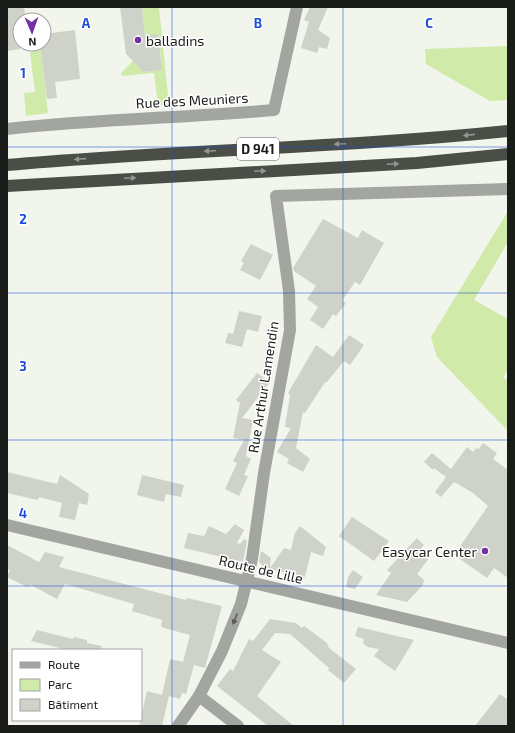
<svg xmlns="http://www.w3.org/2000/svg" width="515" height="733" font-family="'Exo 2',sans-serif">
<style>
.green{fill:#d0eba9}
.building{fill:#ced2c9}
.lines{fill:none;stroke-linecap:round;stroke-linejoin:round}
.street{stroke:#a3a5a1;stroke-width:12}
.highway{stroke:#4a4e47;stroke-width:12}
.oneway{fill:#929591}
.oneway2{fill:#585a56}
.grid{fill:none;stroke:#1d4ed8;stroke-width:1;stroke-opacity:0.55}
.poi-dot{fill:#7331a6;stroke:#fff;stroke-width:1.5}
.labels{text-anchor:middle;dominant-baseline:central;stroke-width:3;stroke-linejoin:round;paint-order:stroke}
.shield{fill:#fff;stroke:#5f605e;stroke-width:1}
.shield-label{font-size:13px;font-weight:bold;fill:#1a1c19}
.poi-label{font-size:14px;fill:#1a1c19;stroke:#fff;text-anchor:start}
.street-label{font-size:14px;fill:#1a1c19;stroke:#fff}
.grid-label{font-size:13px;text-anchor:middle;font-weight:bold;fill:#1d4ed8;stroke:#fff;stroke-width:3;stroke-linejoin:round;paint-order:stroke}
</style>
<rect width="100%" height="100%" fill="#f1f5ec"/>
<g class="green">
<polygon points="142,7 159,7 169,105 158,105 154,73 122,76 121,73 138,56 140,57 142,72 162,70 159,41 153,35 145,36"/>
<polygon points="508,46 508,100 490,101 426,64 425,49"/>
<polygon points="41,50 48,113 26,116 24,93 35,92 30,52"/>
<polygon points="508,211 508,242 474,300 508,319 508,369 503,378 508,380 508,431 437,357 431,337"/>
</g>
<g class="building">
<polygon points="7,7 24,7 26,20 20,20 20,49 7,51"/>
<polygon points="120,7 142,7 145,36 158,34 162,70 142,72 141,69 126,54"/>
<polygon points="310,7 328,7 318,30 330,38 327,49 319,47 317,53 301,48 309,22 304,20"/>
<polygon points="75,30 80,79 55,82 57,98 47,99 40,44 44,44 44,34"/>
<polygon points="323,219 358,238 362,230 384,243 360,285 355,282 342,301 346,303 336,316 333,314 323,329 310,320 318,307 307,299 316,286 294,271 293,268"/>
<polygon points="251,244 273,255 260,280 240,270 244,263 241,261"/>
<polygon points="239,311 262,316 258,332 247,329 242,347 225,343 228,333 233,334"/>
<polygon points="349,335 364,345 350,365 344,361 326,383 325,382 305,413 303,412 296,448 310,459 303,472 287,463 289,459 277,452 291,428 285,427 290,395 288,393 316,345 333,357"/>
<polygon points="257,373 270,382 242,418 253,420 246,456 251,459 244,475 248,476 239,496 225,489 237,463 233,461 244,440 233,438 240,403 236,400"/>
<polygon points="483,443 497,453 493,459 508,470 508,578 494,568 487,578 454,555 488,506 473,493 454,482 441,497 435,492 446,477 434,468 433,470 424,462 432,453 451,469 467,447 473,452 476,448 479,449"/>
<polygon points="7,472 57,484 60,475 89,494 87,505 79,503 75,520 59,517 62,503 39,497 38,500 7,493"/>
<polygon points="142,475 184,485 181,497 166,494 164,502 137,495"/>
<polygon points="352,517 389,541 374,561 339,536"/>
<polygon points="235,524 244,530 237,543 240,544 244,539 247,541 243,562 184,548 188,533 204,536 209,526 226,534"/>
<polygon points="300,526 326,547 323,556 311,552 305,577 270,569 269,572 259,562 261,551 271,558 270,568 284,548 291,550 295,533"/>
<polygon points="417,538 424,545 421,548 430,557 417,574 424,580 423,585 407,602 376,595 391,573 387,570"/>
<polygon points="7,545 39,562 45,552 64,557 59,567 186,600 187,598 222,606 205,668 194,665 186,694 182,693 180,699 169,696 162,726 139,726 147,691 162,695 170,659 183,662 190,635 164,628 161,626 162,620 132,611 134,604 65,584 57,599 31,585 27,587 7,577 10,570 7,569"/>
<polygon points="353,570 363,577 355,589 346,587 348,577"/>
<polygon points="270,619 296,623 302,628 304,626 327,643 329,648 356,669 344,683 328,670 329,668 290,634 275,633 262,650 281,662 257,696 294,726 268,726 217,686 230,669 233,671 249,639 253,641"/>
<polygon points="358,627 414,640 395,671 374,656 379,649 368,647 363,643 364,639 355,636"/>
<polygon points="37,630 73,639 74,637 87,640 87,643 102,646 101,650 68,650 31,641"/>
<polygon points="500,694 508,700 508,726 475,726"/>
</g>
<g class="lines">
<g class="street">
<path d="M7 129C96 119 185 118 274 110L297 7"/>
<polyline points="7,525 508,643"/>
<polyline points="199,696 238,726"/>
<polyline points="178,726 199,696 222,651 241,604 252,559 264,473 290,330 289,291 276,196 508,189"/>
</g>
<g class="highway">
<path d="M7 165C174 150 341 148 508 131"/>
<polyline points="7,186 417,163 508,154"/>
</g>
</g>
<defs><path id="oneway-solid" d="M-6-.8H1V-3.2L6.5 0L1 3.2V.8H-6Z"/></defs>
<g class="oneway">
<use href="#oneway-solid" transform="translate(469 135) rotate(174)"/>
<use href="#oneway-solid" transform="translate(340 144) rotate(177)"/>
<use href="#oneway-solid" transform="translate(210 151) rotate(177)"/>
<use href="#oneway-solid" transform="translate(80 159) rotate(176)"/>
<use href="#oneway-solid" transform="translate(393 164) rotate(-3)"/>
<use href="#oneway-solid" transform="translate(260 171) rotate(-3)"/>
<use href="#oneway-solid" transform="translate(130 178) rotate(-3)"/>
</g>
<use class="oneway2" href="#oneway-solid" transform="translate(235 619) rotate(112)"/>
<path class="grid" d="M172 7V726M343 7V726M7 147H508M7 293H508M7 440H508M7 586H508"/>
<g class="poi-dot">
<circle cx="138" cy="40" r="4"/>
<circle cx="485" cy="551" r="4"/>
</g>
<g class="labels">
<rect class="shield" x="237" y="138" width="42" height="22" rx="3"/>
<g class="shield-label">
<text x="258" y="149">D 941</text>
</g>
<g class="poi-label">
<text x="146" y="40">balladins</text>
<text x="477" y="551" text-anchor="end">Easycar Center</text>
</g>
<g class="street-label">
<text transform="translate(192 100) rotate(-3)">Rue des Meuniers</text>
<text transform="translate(263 387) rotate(-81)">Rue Arthur Lamendin</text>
<text transform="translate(261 569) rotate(13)">Route de Lille</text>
</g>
</g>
<g class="grid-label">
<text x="86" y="28">A</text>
<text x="258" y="28">B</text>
<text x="429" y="28">C</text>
<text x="23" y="78">1</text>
<text x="23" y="224">2</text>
<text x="23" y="371">3</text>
<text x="23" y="518">4</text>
</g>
<rect width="515" height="733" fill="none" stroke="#1a1c19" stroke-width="16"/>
<rect x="12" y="649" width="130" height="72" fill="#ffffff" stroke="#a3a4a3"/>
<rect x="20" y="662" width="20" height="6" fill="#a3a5a1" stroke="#a3a4a3"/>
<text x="48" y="669" font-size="12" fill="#1a1c19">Route</text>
<rect x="20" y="679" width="20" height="12" fill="#d0eba9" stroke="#a3a4a3"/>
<text x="48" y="689" font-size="12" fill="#1a1c19">Parc</text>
<rect x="20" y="699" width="20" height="12" fill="#ced2c9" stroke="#a3a4a3"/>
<text x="48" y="709" font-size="12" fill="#1a1c19">Bâtiment</text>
<g transform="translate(32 32) rotate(178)"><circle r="19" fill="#ffffff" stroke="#a3a4a3"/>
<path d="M0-3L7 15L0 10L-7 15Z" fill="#7331a6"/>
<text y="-6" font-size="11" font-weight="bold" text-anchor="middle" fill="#1a1c19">N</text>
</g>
</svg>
